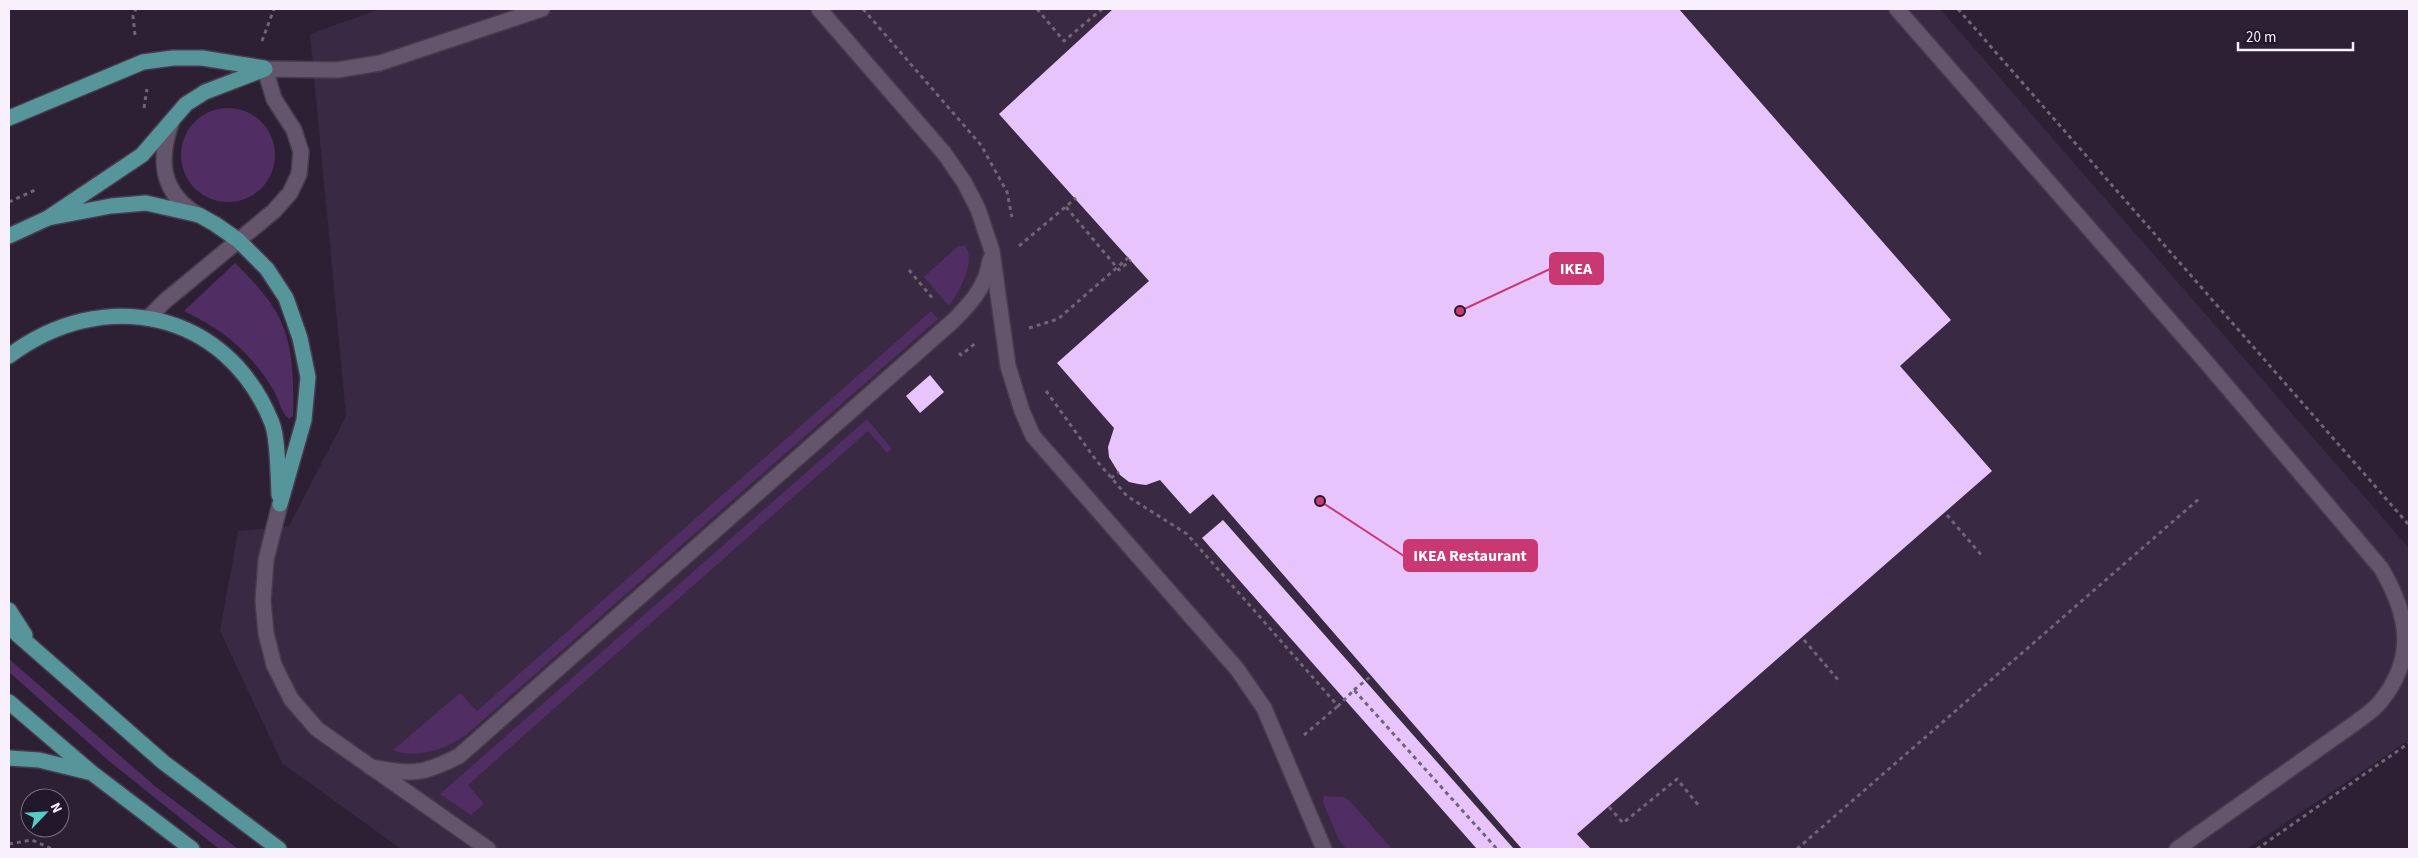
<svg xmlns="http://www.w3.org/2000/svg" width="2418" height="858" font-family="'Source Sans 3',sans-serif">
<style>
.built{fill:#392942}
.green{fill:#502d63}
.building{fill:#e8c4fc}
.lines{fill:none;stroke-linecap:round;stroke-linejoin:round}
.minor-casing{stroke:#473c4d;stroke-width:18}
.major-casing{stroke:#473c4d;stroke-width:18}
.path{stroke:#706476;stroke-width:3;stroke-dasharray:4 4;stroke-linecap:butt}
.minor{stroke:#64556c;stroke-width:15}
.major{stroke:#56959a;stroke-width:15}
.path-bridge{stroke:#706476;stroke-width:3;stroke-dasharray:4 4;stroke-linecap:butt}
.leader{fill:none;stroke:#ca3873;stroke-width:2}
.callout-dot{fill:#ca3873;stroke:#23172a;stroke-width:2}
.callout{fill:#ca3873;stroke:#ca3873;stroke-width:2}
.callout-label{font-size:16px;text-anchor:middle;font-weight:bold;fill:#fff}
</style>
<rect width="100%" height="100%" fill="#2d2034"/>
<polygon class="built" points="380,9 1940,9 2409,548 2409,740 2246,849 401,849 282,763 220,631 238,531 289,526 346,416 310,34"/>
<g class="green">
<circle cx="228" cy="155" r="47"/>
<path d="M958 246H965C977 260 958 294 949 306L924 277Z"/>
<path d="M235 263C249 277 263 291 273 307 294 338 294 380 293 416L289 419C279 410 279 397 271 386 246 348 224 331 184 311Z"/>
<path d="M931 311 938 319 466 735C446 749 417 760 393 750L460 693 477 711Z"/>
<polygon points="867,419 892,449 887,453 868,431 468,785 484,804 471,815 440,794"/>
<polygon points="9,659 156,787 238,849 219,849 109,761 9,672"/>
<polygon points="1324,796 1344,797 1350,801 1392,849 1346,849 1338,838 1323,802"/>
</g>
<g class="building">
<polygon points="1113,9 1679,9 1951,320 1900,366 1992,471 1577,834 1591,849 1522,849 1213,494 1190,514 1160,480 1146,485 1138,484 1129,482 1120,475 1109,457 1108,447 1114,428 1057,363 1149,281 999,114"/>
<polygon points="930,375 944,392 920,413 906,396"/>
<polygon points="1223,520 1514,849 1477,849 1202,538"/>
</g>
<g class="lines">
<g class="minor-casing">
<g id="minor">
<polyline points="819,9 944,153 964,182 978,209 992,251 1008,366 1022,411 1033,436 1237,669 1264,708 1324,849"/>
<path d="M1897 9 2206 362 2381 568C2408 614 2417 656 2381 701 2375 709 2366 715 2358 721L2177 849"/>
<path d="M172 121C158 159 160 192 198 215"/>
<polyline points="148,318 165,301 274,211 290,193 299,174 301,152 294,130 274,99 265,69 337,70 380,63 542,9"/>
<polyline points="280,504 266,560 263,601 266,633 274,665 291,699 317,729 488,849"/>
<path d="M370 767C412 774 420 776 459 756L953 321C971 303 986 287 990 260"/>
</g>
</g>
<g class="major-casing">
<g id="major">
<polyline points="9,118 143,62 173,58 202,58 264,68"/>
<polyline points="48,218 111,206 146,203 199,215 215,224 238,240 267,269 286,298 300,338 308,377 304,420 280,504"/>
<polyline points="9,236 48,218 142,155 186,104 205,92 265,69"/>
<path d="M9 356C103 285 227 310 272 423 278 438 278 476 279 495"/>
<polyline points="9,610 25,635"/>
<polyline points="9,627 163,762 279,849"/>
<polyline points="9,702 92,773 192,849"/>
<polyline points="9,758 39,760 88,772"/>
</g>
</g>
<g class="path">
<polyline points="863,9 981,145 1007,192 1012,217"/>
<polyline points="1037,9 1064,41 1102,9"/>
<polyline points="1958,9 2409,525"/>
<polyline points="135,35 133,16 136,9"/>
<polyline points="262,41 274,9"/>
<polyline points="144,108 147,89"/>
<polyline points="9,202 35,190"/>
<polyline points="1019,246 1076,198"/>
<polyline points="909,270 934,300"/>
<polyline points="1029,328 1058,319 1129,257"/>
<polyline points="959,353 961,355 977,342"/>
<polyline points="1046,391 1096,460 1127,496 1187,534 1338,706 1354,690 1497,849"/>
<polyline points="1111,478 1119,472"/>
<polyline points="1947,515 1983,557"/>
<polyline points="1804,640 1840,682"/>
<polyline points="1354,690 1371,676"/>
<polyline points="1304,735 1338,706"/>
<polyline points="1609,807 1623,823 1677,779 1699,806"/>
<polyline points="9,844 32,840 52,849"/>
<polyline points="1797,849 2201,497"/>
<polyline points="2257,849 2409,743"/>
</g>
<use href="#minor" class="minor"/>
<use href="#major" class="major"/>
<polyline class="path-bridge" points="1066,207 1119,270 1131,260"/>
</g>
<path class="leader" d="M1460 311L1550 269M1320 501L1404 556"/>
<g class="callout-dot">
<circle cx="1460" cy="311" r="5"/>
<circle cx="1320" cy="501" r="5"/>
</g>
<g class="callout">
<rect x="1550" y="253" width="53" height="31" rx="5"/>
<rect x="1404" y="540" width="133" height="31" rx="5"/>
</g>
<g class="callout-label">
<text x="1576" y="274">IKEA</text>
<text x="1470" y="561">IKEA Restaurant</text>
</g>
<rect width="2418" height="858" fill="none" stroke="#f9f0fe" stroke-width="20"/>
<g transform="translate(45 813) rotate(65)"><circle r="24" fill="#23172a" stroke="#796e7f"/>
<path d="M0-4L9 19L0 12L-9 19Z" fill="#54cdc7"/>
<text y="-8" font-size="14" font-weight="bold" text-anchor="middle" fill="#f9f0fe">N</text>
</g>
<path d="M2238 42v8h115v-8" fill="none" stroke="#f9f0fe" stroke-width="2.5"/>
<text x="2246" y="42" font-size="15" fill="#f9f0fe" stroke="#23172a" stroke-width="4" paint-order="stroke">20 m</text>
</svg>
